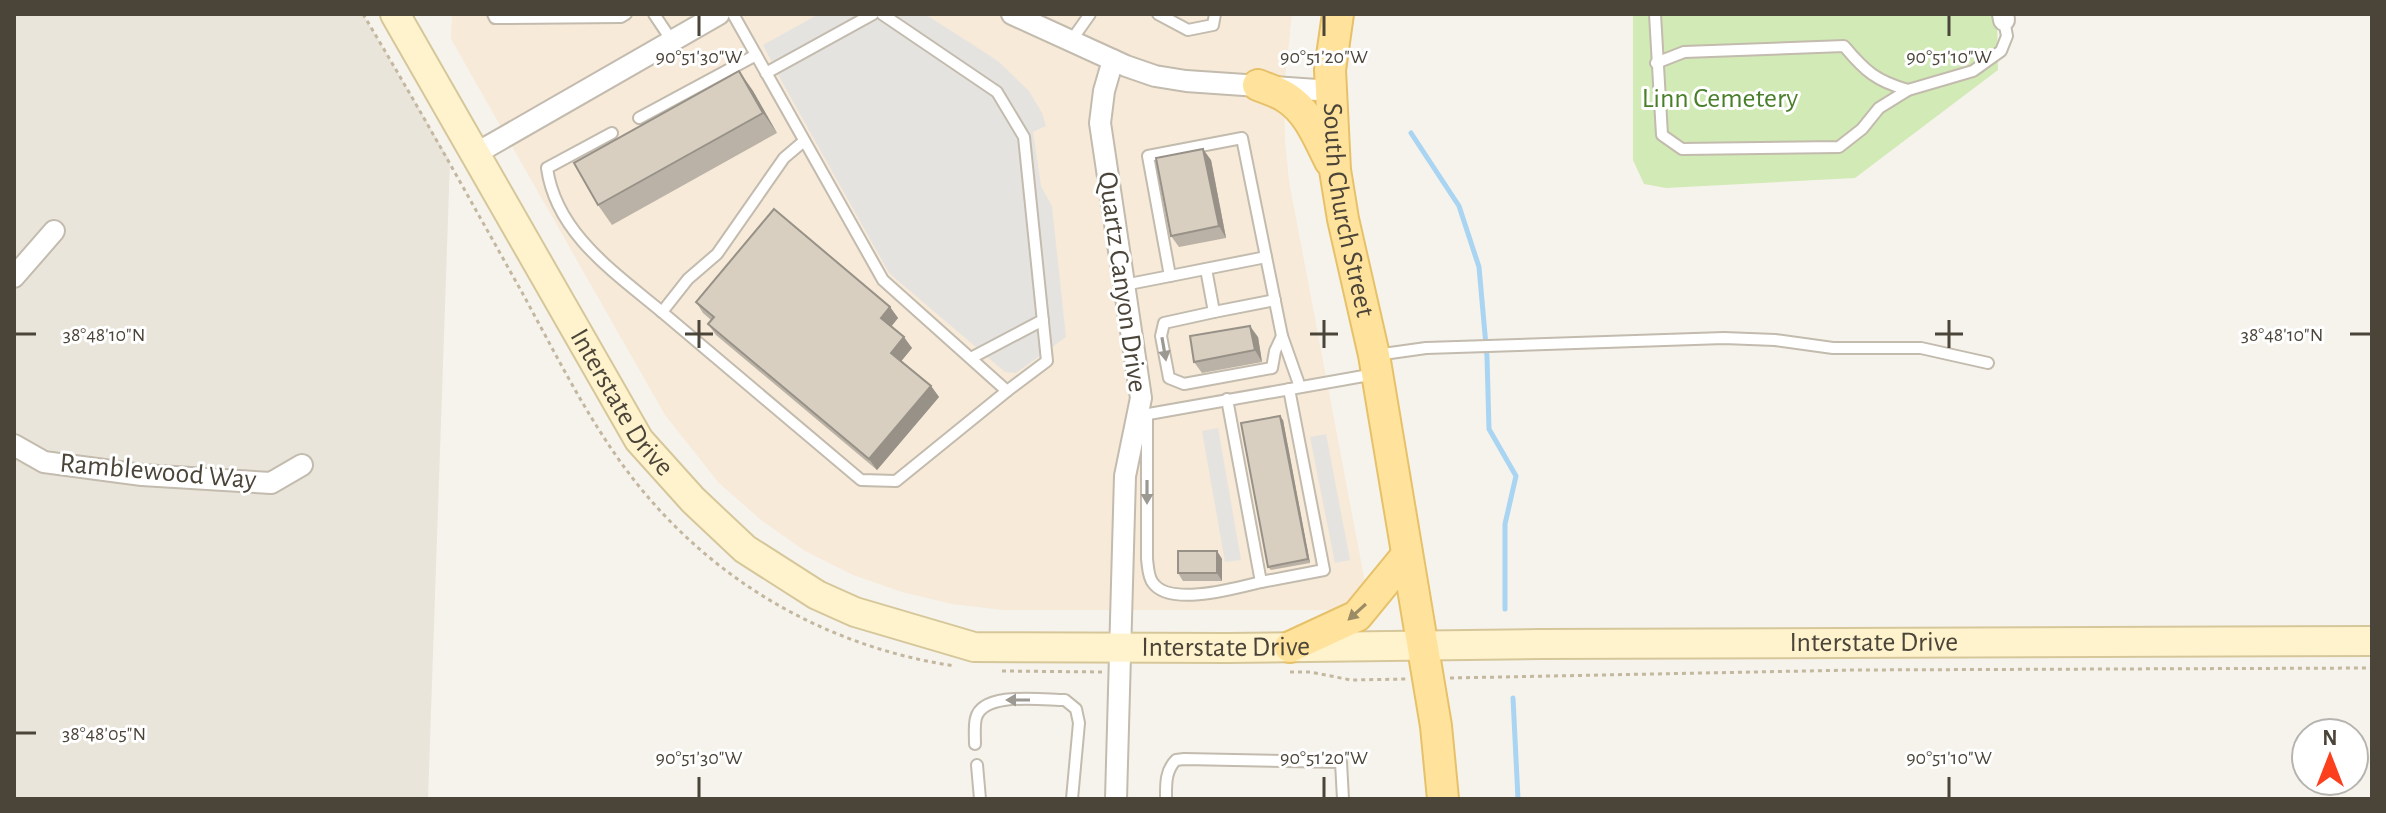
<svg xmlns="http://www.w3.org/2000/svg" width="2386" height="813" font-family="'Alegreya Sans',sans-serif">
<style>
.residential{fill:#eae5da}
.commercial{fill:#f7ead8}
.green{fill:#d2eab5}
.parking{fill:#e5e3e0}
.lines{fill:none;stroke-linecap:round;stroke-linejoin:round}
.stream{stroke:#a9d4f2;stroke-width:5}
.lane-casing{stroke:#c2bbae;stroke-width:14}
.street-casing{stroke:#c2bbae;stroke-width:24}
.secondary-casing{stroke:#d6c79b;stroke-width:32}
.primary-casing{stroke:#e6c16a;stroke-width:34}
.path{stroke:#c4b79f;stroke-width:3;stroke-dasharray:4 4;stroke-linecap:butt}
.lane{stroke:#fff;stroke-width:10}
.street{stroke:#fff;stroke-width:20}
.secondary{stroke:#fff3cd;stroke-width:28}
.primary{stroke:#ffe39c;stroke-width:30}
.wall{fill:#bab2a6}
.shaded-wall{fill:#979187}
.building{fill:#d8cfc1;stroke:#979187;stroke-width:2}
.oneway{fill:#9c9892}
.oneway2{fill:#9c8c66}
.ticks{fill:none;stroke:#4b4439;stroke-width:3}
.labels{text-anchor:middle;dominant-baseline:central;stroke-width:6;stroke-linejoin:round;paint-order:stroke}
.park-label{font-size:28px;fill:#4a7f2a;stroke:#fff}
.street-label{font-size:28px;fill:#4b4439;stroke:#fff}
.ticks-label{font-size:20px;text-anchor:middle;fill:#4b4439;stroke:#fff;stroke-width:6;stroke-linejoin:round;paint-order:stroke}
</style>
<rect width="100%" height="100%" fill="#f6f3ec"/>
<polygon class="residential" points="14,14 363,14 450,161 428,799 14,799"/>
<polygon class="commercial" points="452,14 1292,14 1284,88 1285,141 1289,181 1367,593 1356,610 1002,610 952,604 902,592 853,575 805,551 761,520 719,483 665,415 451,39"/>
<polygon class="green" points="1633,14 1997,14 1998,70 1855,178 1666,188 1644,184 1633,160"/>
<g class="parking">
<polygon points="819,14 925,14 998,61 1029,91 1042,113 1046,126 1033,132 1041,186 1052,206 1066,337 1016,373 1005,372 889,273 781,80 763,45"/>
<polygon points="1218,428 1241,560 1225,562 1202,431"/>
<polygon points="1326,434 1350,560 1335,563 1310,437"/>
</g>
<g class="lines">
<g class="stream">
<polyline points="1411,133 1459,206 1479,267 1487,357 1489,429 1516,476 1505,524 1505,609"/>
<polyline points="1513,698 1518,799"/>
</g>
<g class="lane-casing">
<g id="lane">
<polyline points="493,14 495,18 621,17 626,14"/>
<polyline points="654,14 672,41"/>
<polyline points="733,14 883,280 1007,391 1047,361 1024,137 997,92 882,14"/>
<polyline points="1158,14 1188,30 1213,25 1215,14"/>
<polyline points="1655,14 1662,135 1682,149 1839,147 1862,129 1879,108 1908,90 1973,71 2001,51 2007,36 2004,20"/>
<polyline points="1071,41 1090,14"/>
<path d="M1656 63 1684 52 1844 46C1865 71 1876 81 1908 90"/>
<polyline points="766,73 873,14"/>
<polyline points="639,118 756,55"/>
<path d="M612 133 547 168C556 233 614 272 662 312"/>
<polyline points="804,141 784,158 717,254 688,279 662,312 861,480 896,481 1007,391"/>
<polyline points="1206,269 1214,312 1275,300"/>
<polyline points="1170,276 1266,257"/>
<polyline points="1124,285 1170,276 1148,156 1242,138 1282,336 1300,387"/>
<polyline points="1214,312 1164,323 1161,336 1169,378 1184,384 1272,368 1275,351 1282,336"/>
<polyline points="1376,355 1426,348 1724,338 1775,340 1833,348 1921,348 1988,363"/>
<polyline points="971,358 1043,320"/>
<polyline points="1227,399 1261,582 1324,570 1289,389"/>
<path d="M1147 414V559C1148 566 1148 577 1153 583 1170 607 1236 588 1261 582"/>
<polyline points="1143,415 1375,374"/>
<path d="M975 744C975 736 974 725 976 718 983 691 1043 700 1065 700L1076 709 1079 723 1072 799"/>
<polyline points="977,765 980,799"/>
<path d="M1166 799C1166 785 1165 771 1176 760L1184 759 1341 762 1343 799"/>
</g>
</g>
<g class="street-casing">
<g id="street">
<polyline points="1012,14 1126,66 1155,76 1186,81 1332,91"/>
<polyline points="2003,14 2004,20"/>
<polyline points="1113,60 1104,91 1100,123 1141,398 1125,476 1116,799"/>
<polyline points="475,154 719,14"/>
<polyline points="14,277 54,231"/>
<polyline points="14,445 44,462 142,475 271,483 302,465"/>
</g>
</g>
<g class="secondary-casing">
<g id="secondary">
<path id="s1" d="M395 14 639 440 693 500 745 549 817 595 855 612 974 647 1227 648 1541 644 2372 641"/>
</g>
</g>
<g class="primary-casing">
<g id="primary">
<path id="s2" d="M1338 14 1330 70 1335 170 1343 219 1374 355 1436 726 1443 799"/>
<path d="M1258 85C1267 89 1279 92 1287 98 1309 112 1319 140 1330 161"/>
<polyline points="1290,647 1357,616 1407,555"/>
</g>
</g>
<g class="path">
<path d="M363 14C417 104 468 196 519 287 555 352 588 421 634 480 714 582 827 647 955 666"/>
<polyline points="1002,671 1103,672"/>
<polyline points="1290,672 1310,672 1351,680 1406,679"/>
<polyline points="1450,678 1855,670 2372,668"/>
</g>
<use href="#lane" class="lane"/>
<use href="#street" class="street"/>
<use href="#secondary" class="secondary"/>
<use href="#primary" class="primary"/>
</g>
<g class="wall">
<polygon points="739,71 753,91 777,133 612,225 598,205"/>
<polygon points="1211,160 1226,238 1179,247 1171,236"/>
<polygon points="696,302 890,307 898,318 891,327 912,348 901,361 931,386 939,397 877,470 716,335 708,324 711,320 703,313"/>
<polygon points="1258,337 1262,362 1202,373 1194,362"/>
<polygon points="1283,420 1310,563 1271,570 1268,567"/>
<polygon points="1217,551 1222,559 1222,581 1183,581 1178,573"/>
</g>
<g class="shaded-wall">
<polygon points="739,71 753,91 777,133 763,113"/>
<polygon points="1203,149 1211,160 1226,238 1219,226"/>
<polygon points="890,307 898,318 889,329 881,318"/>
<polygon points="1250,326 1258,337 1262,362 1255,350"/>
<polygon points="904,337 912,348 899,364 891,353"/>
<polygon points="931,386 939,397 877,470 869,459"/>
<polygon points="1280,416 1283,420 1310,563 1308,559"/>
<polygon points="1217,551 1222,559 1222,581 1217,573"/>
</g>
<g class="building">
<polygon points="739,71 763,113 598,205 574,163"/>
<polygon points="1203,149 1219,226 1171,236 1156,158"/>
<polygon points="774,209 890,307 881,318 904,337 891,353 931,386 869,459 708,324 714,317 696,302"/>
<polygon points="1250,326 1255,350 1194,362 1190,336"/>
<polygon points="1280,416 1308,559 1268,567 1241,423"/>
<rect x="1178" y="551" width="39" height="22"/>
</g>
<defs><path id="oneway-solid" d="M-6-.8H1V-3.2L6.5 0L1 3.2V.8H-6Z" transform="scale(2)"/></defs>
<g class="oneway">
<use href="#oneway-solid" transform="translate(1164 349) rotate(80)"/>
<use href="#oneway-solid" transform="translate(1147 492) rotate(90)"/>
<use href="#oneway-solid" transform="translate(1018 700) rotate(180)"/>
</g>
<use class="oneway2" href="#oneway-solid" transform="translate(1357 612) rotate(138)"/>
<path class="ticks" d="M699 16V36M1324 16V36M1949 16V36M699 320V348M1324 320V348M1949 320V348M16 334H36M685 334H713M1310 334H1338M1935 334H1963M2350 334H2370M16 733H36M699 777V797M1324 777V797M1949 777V797"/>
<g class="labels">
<g class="park-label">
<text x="1720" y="99">Linn Cemetery</text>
</g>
<g class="street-label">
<text stroke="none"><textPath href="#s2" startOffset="198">South Church Street</textPath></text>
<text transform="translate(1122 282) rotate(82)">Quartz Canyon Drive</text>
<text stroke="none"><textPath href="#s1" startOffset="450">Interstate Drive</textPath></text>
<text transform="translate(158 472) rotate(5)">Ramblewood Way</text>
<text stroke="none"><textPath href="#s1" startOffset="1794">Interstate Drive</textPath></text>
<text stroke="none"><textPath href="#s1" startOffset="1146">Interstate Drive</textPath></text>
</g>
</g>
<g class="ticks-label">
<text x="699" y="63">90°51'30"W</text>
<text x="1324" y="63">90°51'20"W</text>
<text x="1949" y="63">90°51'10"W</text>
<text x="104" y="341">38°48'10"N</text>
<text x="2282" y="341">38°48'10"N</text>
<text x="104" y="740">38°48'05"N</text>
<text x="699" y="764">90°51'30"W</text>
<text x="1324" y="764">90°51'20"W</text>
<text x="1949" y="764">90°51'10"W</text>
</g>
<rect width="2386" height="813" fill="none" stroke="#4b4439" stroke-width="32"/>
<g transform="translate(2330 757)"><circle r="38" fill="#ffffff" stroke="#b7b4b0" stroke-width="2"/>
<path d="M0-6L14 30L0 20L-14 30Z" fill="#fc3f1d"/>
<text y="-12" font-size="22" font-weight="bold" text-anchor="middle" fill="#4b4439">N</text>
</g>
</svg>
